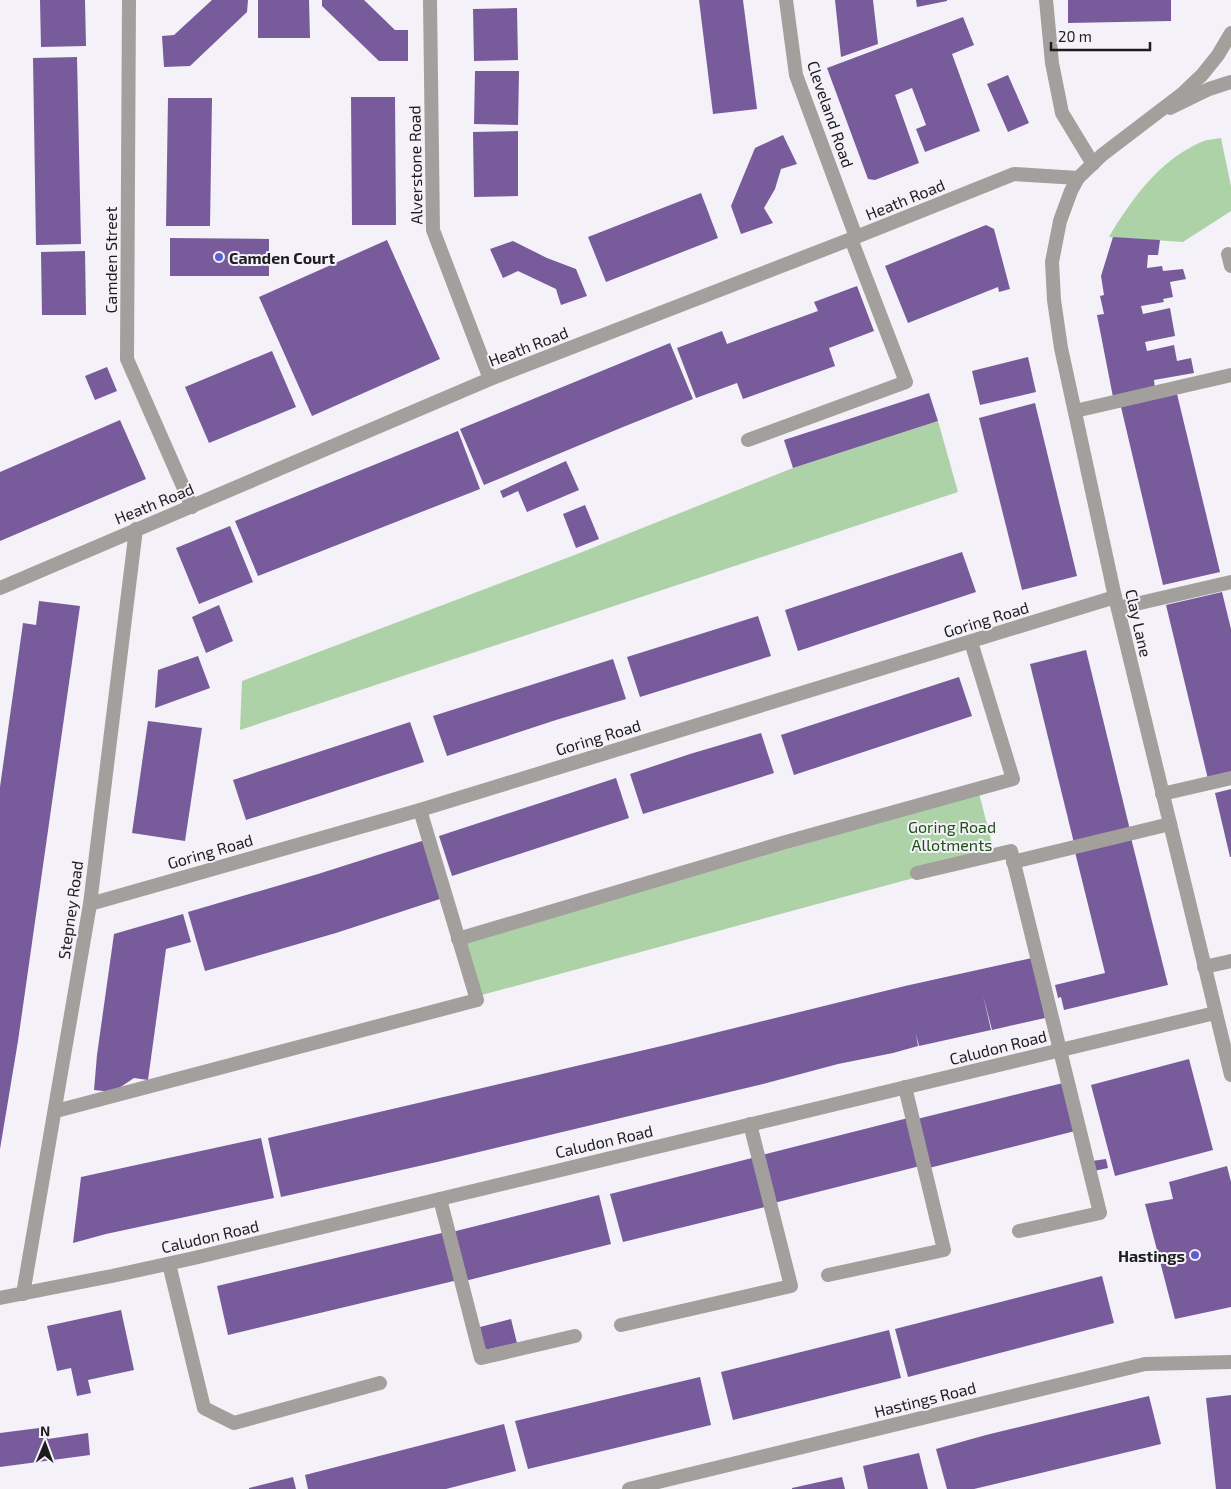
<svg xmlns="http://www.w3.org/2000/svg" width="1231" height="1489" font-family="'Exo 2',sans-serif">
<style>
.green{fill:#aed2a8}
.building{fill:#775b9b}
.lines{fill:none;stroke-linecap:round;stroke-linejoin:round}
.service{stroke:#a29f9d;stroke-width:14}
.minor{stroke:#a29f9d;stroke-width:14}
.tertiary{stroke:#a29f9d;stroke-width:14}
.poi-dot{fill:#5d5dd5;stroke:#f4f1f9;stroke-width:2}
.labels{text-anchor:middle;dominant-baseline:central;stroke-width:4;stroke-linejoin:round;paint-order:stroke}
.street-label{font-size:16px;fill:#1d1c1f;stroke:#f4f1f9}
.poi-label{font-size:16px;font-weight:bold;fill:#1d1c1f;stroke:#f4f1f9;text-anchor:start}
.park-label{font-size:16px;fill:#1c5015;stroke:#f4f1f9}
</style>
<rect width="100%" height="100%" fill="#f4f1f9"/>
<g class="green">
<path d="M1221 138 1231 186V211L1183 242 1109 237C1131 200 1158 162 1199 143 1205 140 1214 139 1221 138Z"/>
<polygon points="938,421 958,492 240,730 242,681 572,556 793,468"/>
<polygon points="979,793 995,856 478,996 466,943"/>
</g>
<g class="building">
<polygon points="40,0 85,0 86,46 41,47"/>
<polygon points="212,0 248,0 247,12 190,66 164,67 162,36 174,35"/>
<polygon points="258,0 309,0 310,38 258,38"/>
<polygon points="322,0 364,0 395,30 408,30 408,61 379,61 322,6"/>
<polygon points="699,0 743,0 757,109 713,114"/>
<polygon points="835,0 873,0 878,44 841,57"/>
<polygon points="916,0 947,0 947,1 917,7"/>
<polygon points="1068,0 1171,0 1171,21 1068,23"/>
<polygon points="517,8 518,60 474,61 473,9"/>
<polygon points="963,17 974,45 952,54 980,131 925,152 916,129 926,125 912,88 895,95 919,163 875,180 868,179 827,68"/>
<polygon points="77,57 81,244 36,245 33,58"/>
<polygon points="475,71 519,71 518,125 474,124"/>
<polygon points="1008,75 1029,123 1008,132 987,84"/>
<polygon points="351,97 395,97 396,225 352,225"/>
<polygon points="168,98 212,98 210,226 166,226"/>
<polygon points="518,131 518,196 474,197 473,132"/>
<polygon points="783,135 797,164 781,169 775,189 764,208 773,223 741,234 731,206 755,148"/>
<polygon points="701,193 718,238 606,282 588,237"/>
<polygon points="986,225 994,229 1010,289 999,292 998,287 908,323 885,266"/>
<polygon points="1113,237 1160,240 1158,255 1148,255 1147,268 1162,266 1163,271 1183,269 1186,279 1170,282 1173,297 1163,299 1164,302 1141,306 1143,314 1170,308 1175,336 1145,342 1147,351 1174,345 1177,361 1191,358 1194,373 1154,380 1155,389 1113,397 1097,315 1104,314 1100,296 1104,295 1101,276"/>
<polygon points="170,238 269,239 269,276 170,276"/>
<polygon points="387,240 440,359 312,416 259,297"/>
<polygon points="513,241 547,258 576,269 587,296 561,305 556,289 518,271 503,278 490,249"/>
<polygon points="85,251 86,315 42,315 41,252"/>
<polygon points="857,286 874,331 829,348 835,366 743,399 737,383 696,398 677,348 722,331 727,344 818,311 814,302"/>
<polygon points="670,343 693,399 623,427 484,485 460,429"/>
<polygon points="272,351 296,407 209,443 185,387"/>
<polygon points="1028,357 1036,392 980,405 972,371"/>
<polygon points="107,367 117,391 95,400 85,376"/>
<polygon points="929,393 938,421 793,468 784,440"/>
<polygon points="1177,394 1220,572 1163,585 1121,407"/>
<polygon points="1035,403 1077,576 1022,590 979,418"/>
<polygon points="120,420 146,479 0,541 0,472"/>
<polygon points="458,431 480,489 258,576 235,521"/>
<polygon points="566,461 579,490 527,512 518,491 503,498 500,491"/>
<polygon points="585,505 599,539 576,548 563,514"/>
<polygon points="230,526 253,582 199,604 176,548"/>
<polygon points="962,552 976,592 798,651 785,610"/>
<polygon points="1222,592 1231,629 1231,774 1208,779 1166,605"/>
<polygon points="39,601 80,606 18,1041 0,1149 0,787 23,623 36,625"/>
<polygon points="219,605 233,641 206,653 192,617"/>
<polygon points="758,616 771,656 640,697 627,657"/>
<polygon points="1086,650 1130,830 1074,843 1030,664"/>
<polygon points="198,656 210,688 155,708 158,670"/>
<polygon points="613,659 626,699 556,720 447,756 433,716"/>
<polygon points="959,677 972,716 794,775 781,735"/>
<polygon points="148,721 202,728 185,841 132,833"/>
<polygon points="410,722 424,762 246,820 233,780"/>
<polygon points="761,733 774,773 643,814 630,774 690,754"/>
<polygon points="616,778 629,818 452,876 439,836"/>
<polygon points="1231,789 1231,857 1230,857 1215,793"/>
<polygon points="1131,838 1168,985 1064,1010 1061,997 1058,998 1055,985 1105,973 1075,852"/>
<polygon points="425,840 443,898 336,933 205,971 188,912 318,874"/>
<polygon points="183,914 191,942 166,949 148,1080 134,1078 113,1092 94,1090 97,1055 114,934"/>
<polygon points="1032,958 1045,1018 992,1030 983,995 991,1030 919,1046 916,1034 918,1046 893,1053 838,1064 763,1084 437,1162 281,1197 268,1138 670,1044 905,986"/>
<polygon points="1189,1059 1213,1150 1115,1176 1091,1085"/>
<polygon points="1063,1083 1075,1131 929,1168 917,1119"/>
<polygon points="908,1118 920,1166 774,1203 762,1155"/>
<polygon points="261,1138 274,1198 106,1234 73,1243 81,1177"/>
<polygon points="756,1157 769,1206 623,1242 610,1194"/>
<polygon points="1106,1159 1108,1168 1094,1171 1092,1161"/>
<polygon points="1227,1166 1231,1182 1231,1307 1175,1319 1145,1204 1173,1199 1169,1182"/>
<polygon points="599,1195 611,1244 465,1281 452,1232"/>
<polygon points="446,1232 458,1280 228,1335 217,1286"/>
<polygon points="1102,1276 1114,1323 908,1377 895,1329"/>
<polygon points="121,1310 134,1370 88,1380 91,1393 77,1396 71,1368 57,1371 47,1326"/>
<polygon points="511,1319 517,1343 485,1350 480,1327"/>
<polygon points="889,1330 901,1378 733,1420 721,1372"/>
<polygon points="700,1377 711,1425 528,1469 515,1421"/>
<polygon points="1231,1395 1231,1489 1216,1489 1206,1398"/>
<polygon points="1149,1396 1161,1444 974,1489 947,1489 936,1449 986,1435"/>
<polygon points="504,1424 516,1471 446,1489 308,1489 305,1475"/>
<polygon points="47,1427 48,1439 88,1433 90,1455 0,1467 0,1433"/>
<polygon points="919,1453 928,1489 868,1489 863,1466"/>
<polygon points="293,1477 296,1489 249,1489 249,1488"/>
<polygon points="842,1477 845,1489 792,1489 792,1488"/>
</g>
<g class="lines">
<g class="service">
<polyline points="1046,0 1052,63 1062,113 1093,164"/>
<polyline points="1228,254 1231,266"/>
<polyline points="1075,411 1231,375"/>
<polyline points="748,440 906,382 851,239"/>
<polyline points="1118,608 1231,582"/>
<polyline points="1162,794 1231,778"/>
<polyline points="1013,862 1170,824"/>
<polyline points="917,873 1011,851 1100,1213 1019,1231"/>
<polyline points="458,939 786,842 1013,779 971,642"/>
<polyline points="1204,967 1231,961"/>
<polyline points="56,1111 477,1000 420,810"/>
<polyline points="440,1199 481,1358 575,1336"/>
<polyline points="169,1264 204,1408 234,1423 380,1383"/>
<polyline points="828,1275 944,1250 905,1087"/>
<polyline points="621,1325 791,1286 750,1124"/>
</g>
<g class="minor">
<polyline points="129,0 127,359 192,507"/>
<polyline points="430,0 433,230 490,379"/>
<polyline points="786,0 796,75 856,237"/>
<polyline points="1170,108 1209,89 1231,82"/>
<polyline points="90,904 420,810 1115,597"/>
<polyline points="23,1294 90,904 136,529"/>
<polyline points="0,1298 112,1276 194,1258 1215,1013"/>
<polyline points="629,1489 1145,1364 1231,1362"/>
</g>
<g class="tertiary">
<polyline points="1231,33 1218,55 1202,75 1182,94 1102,155 1078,178 1071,191 1060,221 1052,262 1054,300 1061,348 1115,597 1231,1075"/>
<polyline points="0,588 490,379 851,239 1014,174 1078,178"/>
</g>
</g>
<g class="poi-dot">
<circle cx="219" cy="257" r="5"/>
<circle cx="1195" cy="1255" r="5"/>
</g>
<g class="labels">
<g class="street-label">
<text transform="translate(831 114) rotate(71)">Cleveland Road</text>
<text transform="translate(415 165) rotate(-91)">Alverstone Road</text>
<text transform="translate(905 199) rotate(-22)">Heath Road</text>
<text transform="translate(110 260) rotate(-90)">Camden Street</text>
<text transform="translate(528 346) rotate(-21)">Heath Road</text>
<text transform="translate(154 503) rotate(-22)">Heath Road</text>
<text transform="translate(986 619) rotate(-17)">Goring Road</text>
<text transform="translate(1139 623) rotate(77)">Clay Lane</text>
<text transform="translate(598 737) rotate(-17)">Goring Road</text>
<text transform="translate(210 851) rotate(-16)">Goring Road</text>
<text transform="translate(70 910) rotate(-82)">Stepney Road</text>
<text transform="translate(998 1047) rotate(-14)">Caludon Road</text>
<text transform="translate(604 1141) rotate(-13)">Caludon Road</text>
<text transform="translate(210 1236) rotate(-13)">Caludon Road</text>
<text transform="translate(925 1399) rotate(-14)">Hastings Road</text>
</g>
<g class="poi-label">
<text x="229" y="257">Camden Court</text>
<text x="1185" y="1255" text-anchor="end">Hastings</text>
</g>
<g class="park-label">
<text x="952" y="826">Goring Road<tspan x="952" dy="18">Allotments</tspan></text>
</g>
</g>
<g transform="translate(45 1444) rotate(1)" stroke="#f4f1f9" stroke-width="4" paint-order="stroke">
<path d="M0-4L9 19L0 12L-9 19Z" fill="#1d1c1f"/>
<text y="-8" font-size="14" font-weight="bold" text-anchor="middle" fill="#1d1c1f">N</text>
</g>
<path d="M1051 42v8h99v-8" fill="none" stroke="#1d1c1f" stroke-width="2.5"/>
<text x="1058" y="42" font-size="15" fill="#1d1c1f" stroke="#f4f1f9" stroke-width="4" paint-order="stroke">20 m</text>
</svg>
